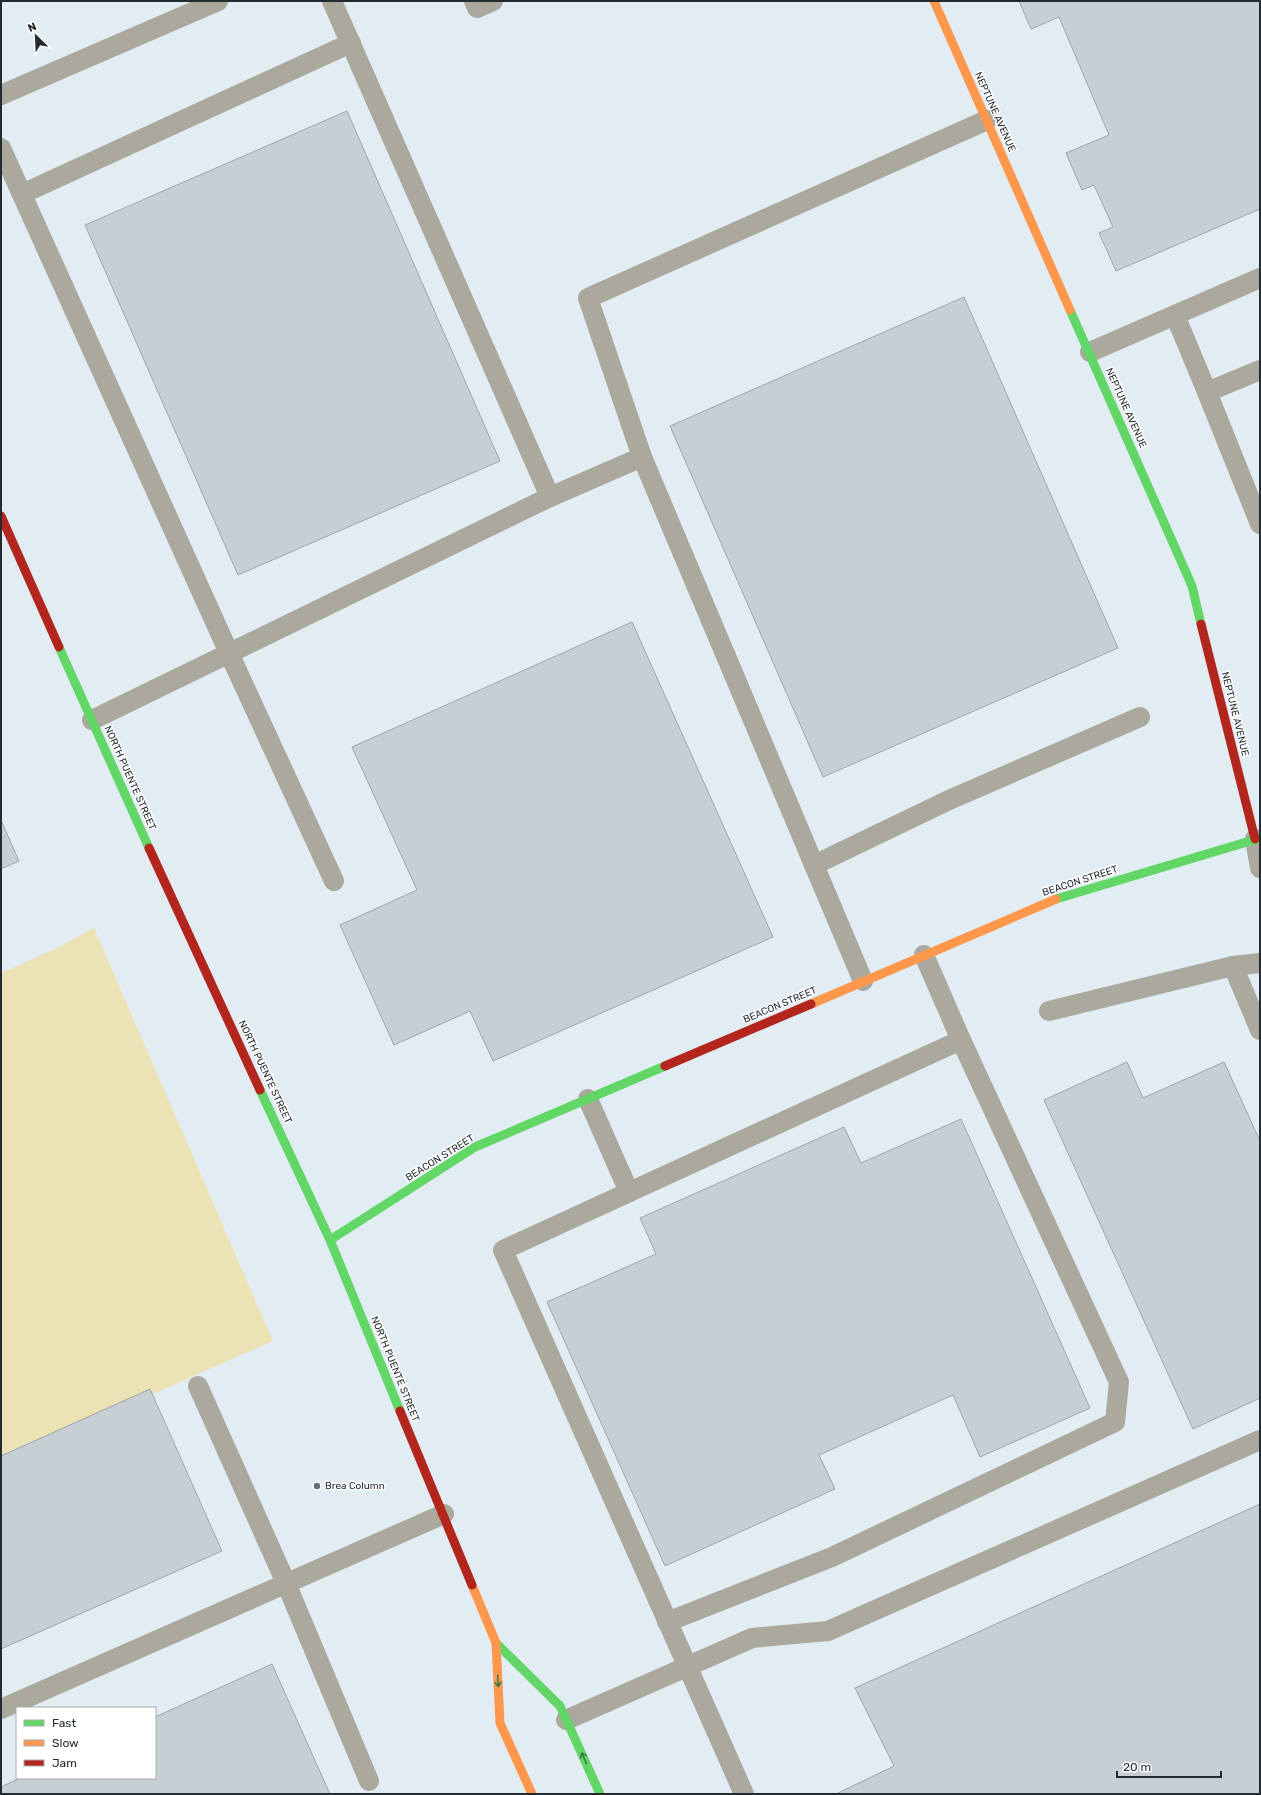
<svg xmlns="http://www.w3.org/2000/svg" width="1261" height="1795" font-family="Rubik,sans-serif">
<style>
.green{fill:#ebe3b6}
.building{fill:#c6cfd4;stroke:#9ea6ab}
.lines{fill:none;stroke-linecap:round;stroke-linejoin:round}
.lane{stroke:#aba99e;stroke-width:20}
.fast{stroke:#63d668;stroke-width:9}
.slow{stroke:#ff974d;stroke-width:9}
.jam{stroke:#b3261e;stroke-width:9}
.oneway{stroke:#407849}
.poi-dot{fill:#666f74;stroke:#fff;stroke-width:1.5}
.labels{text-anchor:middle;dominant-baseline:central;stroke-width:3;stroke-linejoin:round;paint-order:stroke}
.street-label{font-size:10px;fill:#242b30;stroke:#fff}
.poi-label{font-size:10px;fill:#242b30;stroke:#fff;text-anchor:start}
</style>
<rect width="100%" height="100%" fill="#e2edf3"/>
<polygon class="green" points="94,928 273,1341 1,1461 1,973 57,948"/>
<g class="building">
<polygon points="1019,1 1260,1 1260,209 1116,271 1099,233 1113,227 1094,185 1082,190 1066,153 1109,135 1059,17 1031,29"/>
<polygon points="347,111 500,461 238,575 85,225"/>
<polygon points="964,297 1118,648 823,777 670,426"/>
<polygon points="632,622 773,937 493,1061 470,1011 394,1045 340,925 417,890 352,747"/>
<polygon points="1,820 19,861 1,869"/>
<polygon points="1127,1062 1143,1098 1224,1062 1260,1141 1260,1398 1193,1429 1044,1100"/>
<polygon points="961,1119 1090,1408 980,1457 953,1395 819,1455 835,1489 665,1566 547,1302 656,1254 640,1218 844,1127 861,1163"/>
<polygon points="150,1389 222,1551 1,1649 1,1456"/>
<polygon points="1260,1504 1260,1794 836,1794 894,1766 855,1688"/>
<polygon points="272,1664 330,1794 1,1794 1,1787 20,1778 155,1778 155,1717"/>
</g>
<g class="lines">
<g class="lane">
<polyline points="474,1 477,8 493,1"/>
<polyline points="1,95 218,1"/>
<polyline points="1,148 229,653 334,881"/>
<polyline points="22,194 351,43"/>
<polyline points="1175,315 1207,392"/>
<polyline points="1090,352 1260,278"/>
<polyline points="1260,370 1207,392 1260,524"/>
<polyline points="642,457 588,298 987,120"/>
<polyline points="550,497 642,457 863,981"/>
<polyline points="92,720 550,497 332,1"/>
<polyline points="1255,839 1260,868"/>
<polyline points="814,865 949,800 1140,717"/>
<polyline points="1260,963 1233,966 1260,1030"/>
<polyline points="1049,1011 1233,966"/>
<polyline points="588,1099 629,1192"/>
<polyline points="198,1386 286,1583 369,1781"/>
<polyline points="667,1622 832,1557 1115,1422 1119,1382 961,1040"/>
<polyline points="1,1709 444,1514"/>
<polyline points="566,1720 752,1638 828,1631 1260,1440"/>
<polyline points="744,1794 503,1250 961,1040 924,955"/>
</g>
<g class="fast">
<polyline points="1070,310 1192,586 1201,624"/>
<polyline points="59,647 149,848"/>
<polyline points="1056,899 1260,838"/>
<polyline points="260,1090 330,1240 400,1411"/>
<polyline points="330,1240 475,1147 665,1066"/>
<polyline points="496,1643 560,1706 600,1794"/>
</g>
<g class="slow">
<polyline points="934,1 1070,310"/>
<polyline points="811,1004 1056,899"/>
<polyline points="472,1585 496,1643 500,1723 532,1794"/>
</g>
<g class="jam">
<polyline points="1,516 59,647"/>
<polyline points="1201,624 1255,839"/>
<polyline points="149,848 260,1090"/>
<polyline points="665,1066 811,1004"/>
<polyline points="400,1411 472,1585"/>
</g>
</g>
<defs><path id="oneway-shaft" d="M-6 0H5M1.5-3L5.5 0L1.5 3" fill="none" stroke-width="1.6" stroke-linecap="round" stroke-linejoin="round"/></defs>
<g class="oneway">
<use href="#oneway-shaft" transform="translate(498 1681) rotate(87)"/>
<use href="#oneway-shaft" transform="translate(584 1758) rotate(-114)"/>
</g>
<circle class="poi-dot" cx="317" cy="1486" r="4"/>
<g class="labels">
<g class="street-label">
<text transform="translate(995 112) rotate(66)">NEPTUNE AVENUE</text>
<text transform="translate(1126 408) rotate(66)">NEPTUNE AVENUE</text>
<text transform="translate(1235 714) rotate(76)">NEPTUNE AVENUE</text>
<text transform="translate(130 778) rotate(66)">NORTH PUENTE STREET</text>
<text transform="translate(1080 881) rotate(-18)">BEACON STREET</text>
<text transform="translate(780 1005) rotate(-23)">BEACON STREET</text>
<text transform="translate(265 1072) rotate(65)">NORTH PUENTE STREET</text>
<text transform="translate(440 1158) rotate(-32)">BEACON STREET</text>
<text transform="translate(395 1369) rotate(68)">NORTH PUENTE STREET</text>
</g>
<g class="poi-label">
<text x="325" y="1486">Brea Column</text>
</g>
</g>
<rect width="1261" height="1795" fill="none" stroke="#242b30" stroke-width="4"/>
<rect x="16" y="1707" width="140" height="72" fill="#ffffff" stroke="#a7aaac"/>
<rect x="24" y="1720" width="20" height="6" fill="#63d668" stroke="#a7aaac"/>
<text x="52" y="1727" font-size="12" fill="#242b30">Fast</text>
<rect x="24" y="1740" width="20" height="6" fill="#ff974d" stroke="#a7aaac"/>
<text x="52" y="1747" font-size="12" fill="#242b30">Slow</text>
<rect x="24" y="1760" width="20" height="6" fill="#b3261e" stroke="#a7aaac"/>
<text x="52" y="1767" font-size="12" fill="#242b30">Jam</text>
<g transform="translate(36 36) rotate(336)" stroke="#ffffff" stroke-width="3" paint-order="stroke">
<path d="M0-3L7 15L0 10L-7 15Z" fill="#242b30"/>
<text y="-6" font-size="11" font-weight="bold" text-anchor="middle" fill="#242b30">N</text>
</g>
<path d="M1117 1771v6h104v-6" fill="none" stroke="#242b30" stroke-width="2"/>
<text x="1123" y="1771" font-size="12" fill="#242b30" stroke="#ffffff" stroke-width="3" paint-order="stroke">20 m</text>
</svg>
